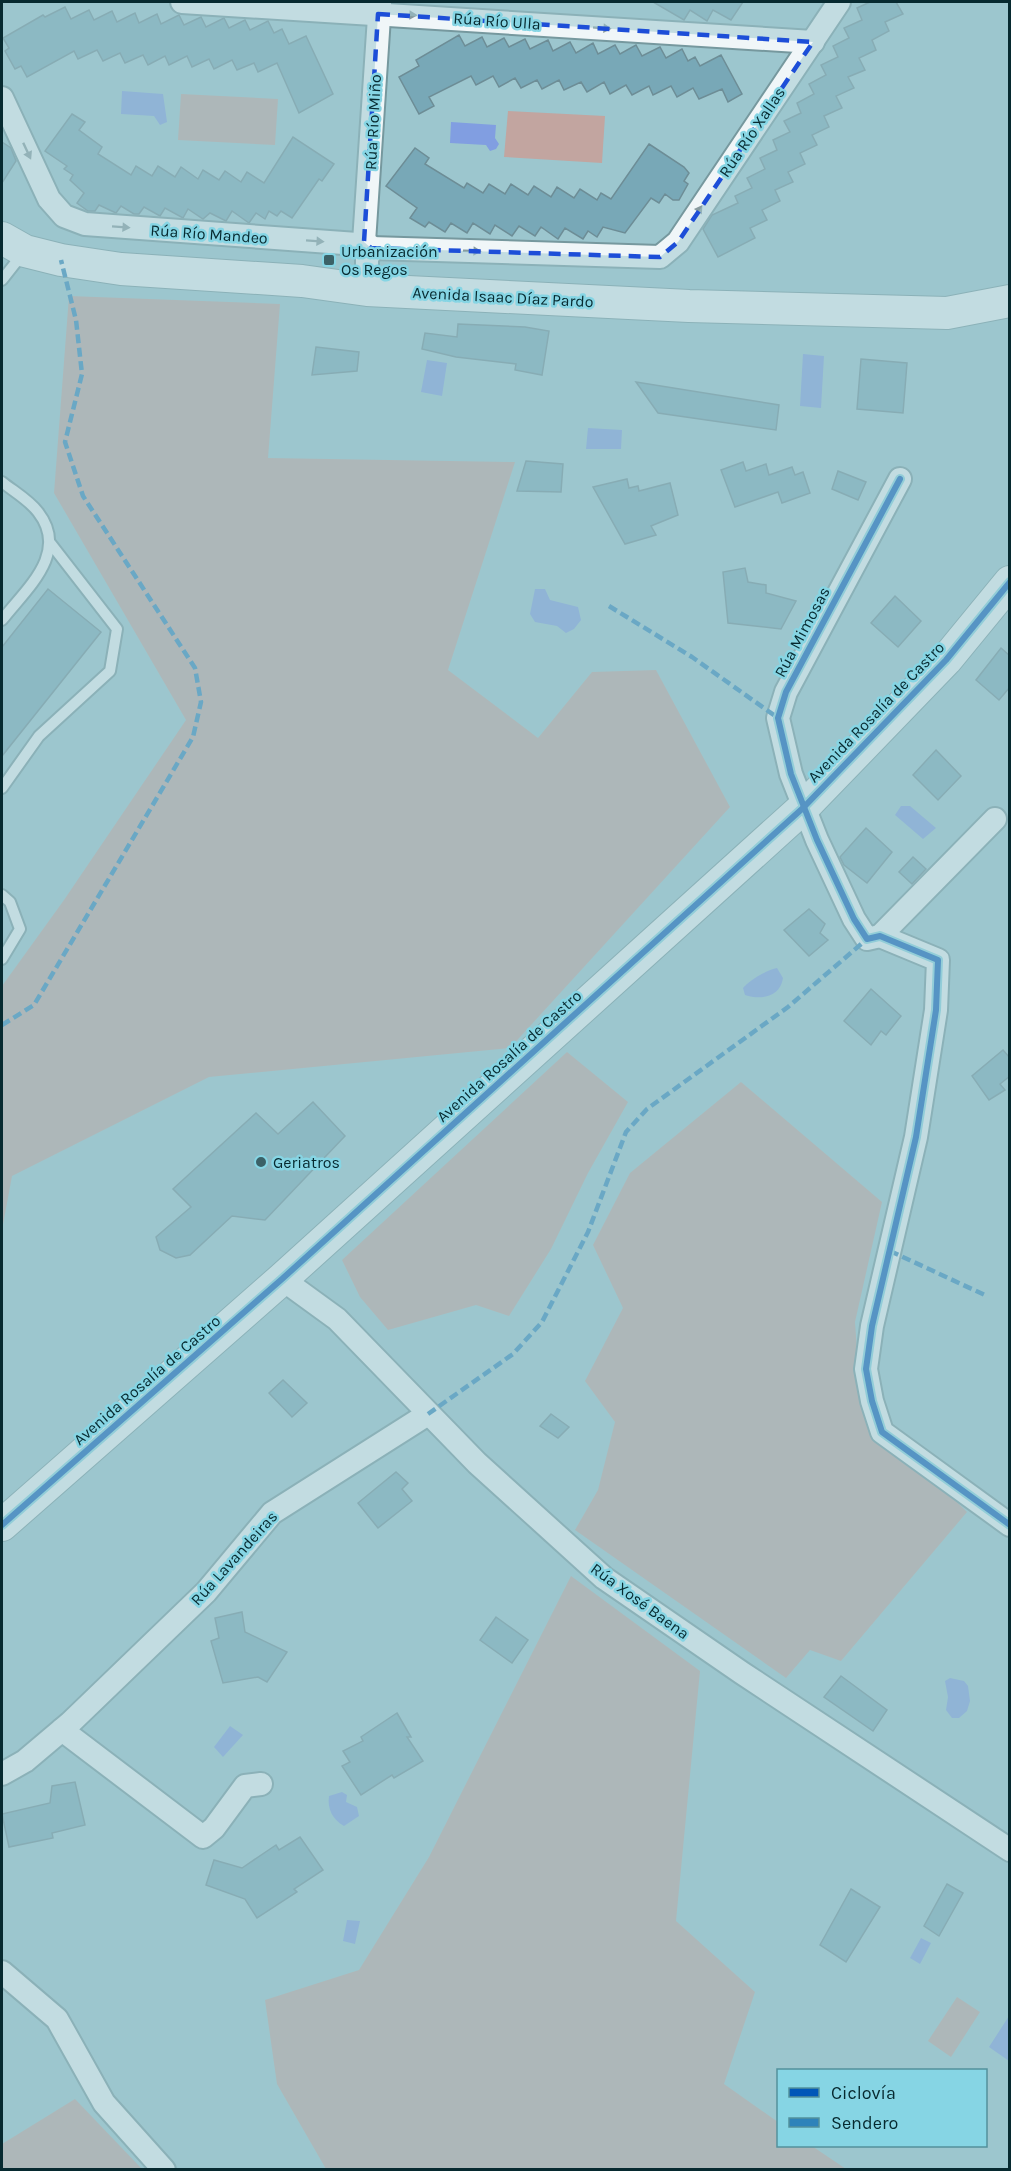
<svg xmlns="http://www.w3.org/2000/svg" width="1011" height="2171" font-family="Karla,sans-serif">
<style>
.green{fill:#c2a5a0}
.water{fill:#819ee1}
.building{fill:#78a8b7;stroke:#6d8d96;stroke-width:1.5}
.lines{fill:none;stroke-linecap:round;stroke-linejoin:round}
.lane-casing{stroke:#76989e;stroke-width:14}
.street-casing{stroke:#76989e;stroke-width:26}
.secondary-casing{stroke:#76989e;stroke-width:34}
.lane{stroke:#f0f6f8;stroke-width:10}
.street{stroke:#f0f6f8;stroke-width:22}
.secondary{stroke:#f0f6f8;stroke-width:32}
.quiet{stroke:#2e83ba;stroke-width:4.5;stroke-dasharray:9 4.5;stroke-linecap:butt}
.cycleway-casing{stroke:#86d5e4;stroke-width:10}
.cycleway{stroke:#0057b8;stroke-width:6}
.oneway{fill:#879a9e}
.marked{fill:none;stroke:#1d4ed8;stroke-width:4.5;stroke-dasharray:12 8;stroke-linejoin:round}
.poi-dot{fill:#3b6167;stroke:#86d5e4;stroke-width:2}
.labels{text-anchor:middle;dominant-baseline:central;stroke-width:5;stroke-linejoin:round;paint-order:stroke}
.street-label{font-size:16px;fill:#072a30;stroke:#86d5e4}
.poi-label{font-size:16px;fill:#072a30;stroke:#86d5e4;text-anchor:start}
</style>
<rect width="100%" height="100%" fill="#9cc6ce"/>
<g class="green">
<polygon points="181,94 278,99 275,145 178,140"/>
<polygon points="508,111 605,116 602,163 504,157"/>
<polygon points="69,296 280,304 268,458 515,462 448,670 538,738 592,672 656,670 730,807 510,1048 209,1077 12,1176 2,1230 2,986 64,900 186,720 54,493"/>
<polygon points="567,1052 628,1102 588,1173 551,1249 509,1316 476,1305 388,1330 360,1297 342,1260"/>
<polygon points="741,1082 882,1202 855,1322 861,1407 967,1512 841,1661 810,1650 786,1678 575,1530 598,1490 615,1422 585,1381 623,1308 593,1245 630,1173"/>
<polygon points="571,1576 700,1671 676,1921 755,1992 724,2084 778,2122 778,2146 812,2146 846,2169 326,2169 277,2084 265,2000 359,1970 429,1857"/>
<polygon points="957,1997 980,2012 951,2057 928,2041"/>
<polygon points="75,2099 142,2169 2,2169 2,2144"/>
</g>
<g class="water">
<polygon points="122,91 163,94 167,122 160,125 154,116 121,114"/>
<polygon points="451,122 496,125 495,138 499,144 496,149 490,151 486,145 450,143"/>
<polygon points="803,354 824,356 821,408 800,406"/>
<polygon points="427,360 447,363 442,396 421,392"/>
<polygon points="588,428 622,430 621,449 586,449"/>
<polygon points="535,589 545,589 550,600 578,607 581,620 574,629 566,633 557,626 535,622 530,614"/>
<polygon points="901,806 910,806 936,828 923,839 895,815"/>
<path d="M777 968 783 978C780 998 760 1000 745 995L743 988C749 981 768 969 777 968Z"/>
<polygon points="950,1678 964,1681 968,1686 970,1701 967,1711 959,1718 952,1718 946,1710 948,1697 945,1681"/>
<polygon points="230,1726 243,1735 223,1757 214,1747"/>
<path d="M342 1792 347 1795 346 1802 357 1807 359 1816 344 1826C333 1820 327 1809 329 1796Z"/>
<polygon points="347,1920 360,1921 355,1944 343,1941"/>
<polygon points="921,1938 931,1943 920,1964 910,1958"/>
<polygon points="1009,2016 1010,2060 1009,2061 989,2047"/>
</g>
<g class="building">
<polygon points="653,2 743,2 731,20 713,10 707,21 690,10 684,20"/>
<polygon points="870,2 896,2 903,14 885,22 889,31 872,40 876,50 859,58 865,70 848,77 854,88 836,96 842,108 824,116 829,127 812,135 817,145 800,153 805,164 788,172 793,182 775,190 780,201 762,210 767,220 750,228 755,238 718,257 703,229 712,215 738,203 735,196 752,188 747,178 765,169 760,158 777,150 773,140 790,132 784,121 801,113 797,103 814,94 809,84 826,75 821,65 838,57 833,46 849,38 844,28 862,20 857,8"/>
<polygon points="65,7 71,19 89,10 94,20 112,11 117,22 135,13 139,23 157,14 161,24 179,15 184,25 201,17 206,27 224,18 229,28 245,20 250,30 268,21 274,33 282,29 289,44 306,36 333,94 299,113 277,63 258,72 254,63 237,70 232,60 214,69 209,59 192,67 187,56 169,65 165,56 148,65 143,55 125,63 120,53 103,61 97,50 78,59 74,51 27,77 21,66 15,69 5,51 9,48 3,38 43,15 45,17"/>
<polygon points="459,35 465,46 482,37 487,47 504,38 509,47 525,39 530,49 548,40 553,51 570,42 576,53 593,43 598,54 615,45 620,54 636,45 642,56 660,47 666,58 682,49 688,61 695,57 700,66 721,55 742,94 728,102 722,89 699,99 693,88 677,97 671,86 653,95 649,86 632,95 626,85 610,94 604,82 587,92 581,82 564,90 559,80 542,89 537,80 521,88 515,78 499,87 493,76 476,85 471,76 429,97 434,106 419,114 399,77 419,66 416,60"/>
<polygon points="72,114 85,122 79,130 102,147 98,154 131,175 136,166 152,176 158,166 175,177 181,167 198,179 203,170 219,180 225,171 241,182 247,172 264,183 293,137 334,164 322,181 319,179 292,218 281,211 277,216 269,211 265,219 256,213 249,223 232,211 226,221 210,213 203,219 188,209 183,218 165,208 160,216 144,207 139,214 134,214 121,206 116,213 99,205 95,211 88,211 77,203 84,193 70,180 73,175 64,169 67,166 45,151"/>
<polygon points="2,142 11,148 16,161 2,183"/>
<polygon points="649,144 684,167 689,173 684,181 688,184 679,200 673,200 665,194 659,203 651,198 625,233 603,227 597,237 588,231 583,239 565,228 558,239 541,227 535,236 519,226 512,236 495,225 490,234 473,223 467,233 451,223 445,232 429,222 425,227 410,218 417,208 386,186 415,148 429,158 425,164 464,188 467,183 483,193 489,184 505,194 511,184 528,195 534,186 551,197 557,187 574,198 580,189 597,200 601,193 611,199"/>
<polygon points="458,324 525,327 549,331 542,375 515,370 516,364 456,357 422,349 425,333 457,337"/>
<polygon points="316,347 359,352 357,371 312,375"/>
<polygon points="861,359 907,363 903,413 857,409"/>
<polygon points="636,382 779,405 776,430 658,413"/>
<polygon points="526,461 563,464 561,492 517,491"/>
<polygon points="743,462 746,471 766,464 769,475 792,467 795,475 803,472 810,493 782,503 778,492 735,507 721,470"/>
<polygon points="838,471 866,482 858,500 832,489"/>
<polygon points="627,479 629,488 638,486 639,491 670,483 678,515 651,526 656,535 625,544 593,487"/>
<polygon points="745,568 748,582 766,585 766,593 796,601 781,629 728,623 723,572"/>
<polygon points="48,589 101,632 2,756 2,647"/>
<polygon points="895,596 921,621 898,647 871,623"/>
<polygon points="1001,648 1010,656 1010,687 999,700 976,680"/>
<polygon points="936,750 961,776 938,800 913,775"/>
<polygon points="866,828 892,852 867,883 844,865 840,857"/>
<polygon points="913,857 926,869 912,884 899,872"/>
<polygon points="809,909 825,924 820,933 828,940 809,956 784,930"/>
<polygon points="871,989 901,1016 886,1035 881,1031 871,1045 844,1021"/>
<polygon points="1003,1050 1010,1058 1010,1076 1000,1084 1005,1090 989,1100 972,1076"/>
<polygon points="313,1102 345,1136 265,1220 232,1216 190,1255 176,1258 160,1250 156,1237 191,1207 173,1189 256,1113 278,1134"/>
<polygon points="283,1380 307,1403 292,1417 269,1393"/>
<polygon points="551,1414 569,1427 558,1438 540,1426"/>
<polygon points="396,1472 408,1483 402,1489 412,1501 378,1528 358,1503"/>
<polygon points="242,1612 245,1632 287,1652 267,1682 258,1677 223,1683 211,1641 219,1638 215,1618"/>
<polygon points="496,1617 528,1640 512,1663 480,1640"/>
<polygon points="841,1676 887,1710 873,1731 824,1697"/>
<polygon points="397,1713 411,1737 407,1737 423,1761 394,1778 392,1775 361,1795 342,1766 350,1762 343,1751 363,1741 361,1737"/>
<polygon points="75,1782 85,1825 52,1833 53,1838 9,1847 2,1814 50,1803 52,1786"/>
<polygon points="300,1837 323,1870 294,1889 297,1892 257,1918 245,1899 206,1885 214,1860 242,1868 276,1845 279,1850"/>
<polygon points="947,1884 963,1893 939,1936 924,1926"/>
<polygon points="851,1889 880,1907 846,1962 820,1945"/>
</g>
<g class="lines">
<g class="lane-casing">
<g id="lane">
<polyline points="2,280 24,252"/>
<path d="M2 482C13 491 29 500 38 512 70 553 26 589 2 620"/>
<polyline points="2,788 39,736 110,671 117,629 51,544"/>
<polyline points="2,895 10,902 20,929 2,959"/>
</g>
</g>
<g class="street-casing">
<g id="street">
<polyline points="182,2 813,42"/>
<polyline points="2,98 49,199 64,216 85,224 357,244"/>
<polyline points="362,242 369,245 372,250 367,258 367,290"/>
<polyline points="364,242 380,2"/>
<polyline points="371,248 660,257 678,242 839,2"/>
<polyline points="900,479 786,692 778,718 791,774 817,840 854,919 867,939 880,936 938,960 936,1010 916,1137 872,1326 866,1369 872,1401 882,1432 1010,1525"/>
<polyline points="880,936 995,819"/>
<polyline points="282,1279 337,1319 477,1463 604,1578 742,1673 1010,1850"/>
<polyline points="62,1730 203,1837 214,1828 245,1786 261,1784"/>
<polyline points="2,1774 25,1761 70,1723 206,1592 272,1513 428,1414"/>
<polyline points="2,1972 57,2019 104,2103 164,2170"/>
</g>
</g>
<g class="secondary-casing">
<g id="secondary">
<polyline points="2,238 25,251 61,260 121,269 302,281 367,290 689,306 947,313 1010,301"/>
<polyline points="2,1525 282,1279 803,808 946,660 1010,582"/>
</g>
</g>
<use href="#lane" class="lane"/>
<use href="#street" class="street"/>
<use href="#secondary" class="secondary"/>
<g class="quiet">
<polyline points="609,606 692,657 778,718"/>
<polyline points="2,1025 34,1005 193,737 201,702 195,668 83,496 65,442 82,374 76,320 61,260"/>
<polyline points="890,1251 987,1296"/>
<polyline points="428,1414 513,1354 542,1322 588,1232 626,1132 647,1109 788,1007 867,939"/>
</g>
<g class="cycleway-casing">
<g id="cycleway">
<polyline points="900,479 786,692 778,718 791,774 817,840 854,919 867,939 880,936 938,960 936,1010 916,1137 872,1326 866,1369 872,1401 882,1432 1010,1525"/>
<polyline points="2,1525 282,1279 803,808 946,660 1010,582"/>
</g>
</g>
<use href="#cycleway" class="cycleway"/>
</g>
<defs><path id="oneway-solid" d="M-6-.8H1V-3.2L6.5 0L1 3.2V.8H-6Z" transform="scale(1.5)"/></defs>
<g class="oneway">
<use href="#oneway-solid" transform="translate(408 15) rotate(2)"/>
<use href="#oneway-solid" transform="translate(602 28) rotate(4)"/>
<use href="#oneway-solid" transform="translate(27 151) rotate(65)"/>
<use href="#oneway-solid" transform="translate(697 213) rotate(-56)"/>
<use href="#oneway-solid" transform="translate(121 227) rotate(4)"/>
<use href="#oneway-solid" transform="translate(315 241) rotate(4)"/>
<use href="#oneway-solid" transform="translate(472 251) rotate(2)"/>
</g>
<path d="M0 0H1011V2171H0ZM378 14 813 42 678 242 660 257 371 248 364 242Z" fill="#9cc6ce" fill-opacity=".55" fill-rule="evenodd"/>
<path class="marked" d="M378 14 813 42 678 242 660 257 371 248 364 242Z"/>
<g class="poi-dot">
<rect x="323" y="254" width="12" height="12" rx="3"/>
<circle cx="261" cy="1162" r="6"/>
</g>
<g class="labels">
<g class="street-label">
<text transform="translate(497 21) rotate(4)">Rúa Río Ulla</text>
<text transform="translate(373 122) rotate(-87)">Rúa Río Miño</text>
<text transform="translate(752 132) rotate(-56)">Rúa Río Xallas</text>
<text transform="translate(209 234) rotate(4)">Rúa Río Mandeo</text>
<text transform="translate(503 297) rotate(3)">Avenida Isaac Díaz Pardo</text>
<text transform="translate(802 632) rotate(-62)">Rúa Mimosas</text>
<text transform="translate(876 712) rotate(-46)">Avenida Rosalía de Castro</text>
<text transform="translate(509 1056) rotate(-42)">Avenida Rosalía de Castro</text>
<text transform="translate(147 1380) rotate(-41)">Avenida Rosalía de Castro</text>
<text transform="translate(234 1558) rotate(-48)">Rúa Lavandeiras</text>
<text transform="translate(640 1601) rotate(36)">Rúa Xosé Baena</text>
</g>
<g class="poi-label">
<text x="341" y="251">Urbanización<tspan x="341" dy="18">Os Regos</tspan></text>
<text x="273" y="1162">Geriatros</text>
</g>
</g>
<rect width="1011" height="2171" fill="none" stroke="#072a30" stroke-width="6"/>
<rect x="777" y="2069" width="210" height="78" fill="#86d5e4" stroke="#53919c" stroke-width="1.5"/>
<rect x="789" y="2088" width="30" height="9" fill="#0057b8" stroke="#53919c" stroke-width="1.5"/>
<text x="831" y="2099" font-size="18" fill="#072a30">Ciclovía</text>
<rect x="789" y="2118" width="30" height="9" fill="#2e83ba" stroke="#53919c" stroke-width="1.5"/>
<text x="831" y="2129" font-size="18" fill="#072a30">Sendero</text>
</svg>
